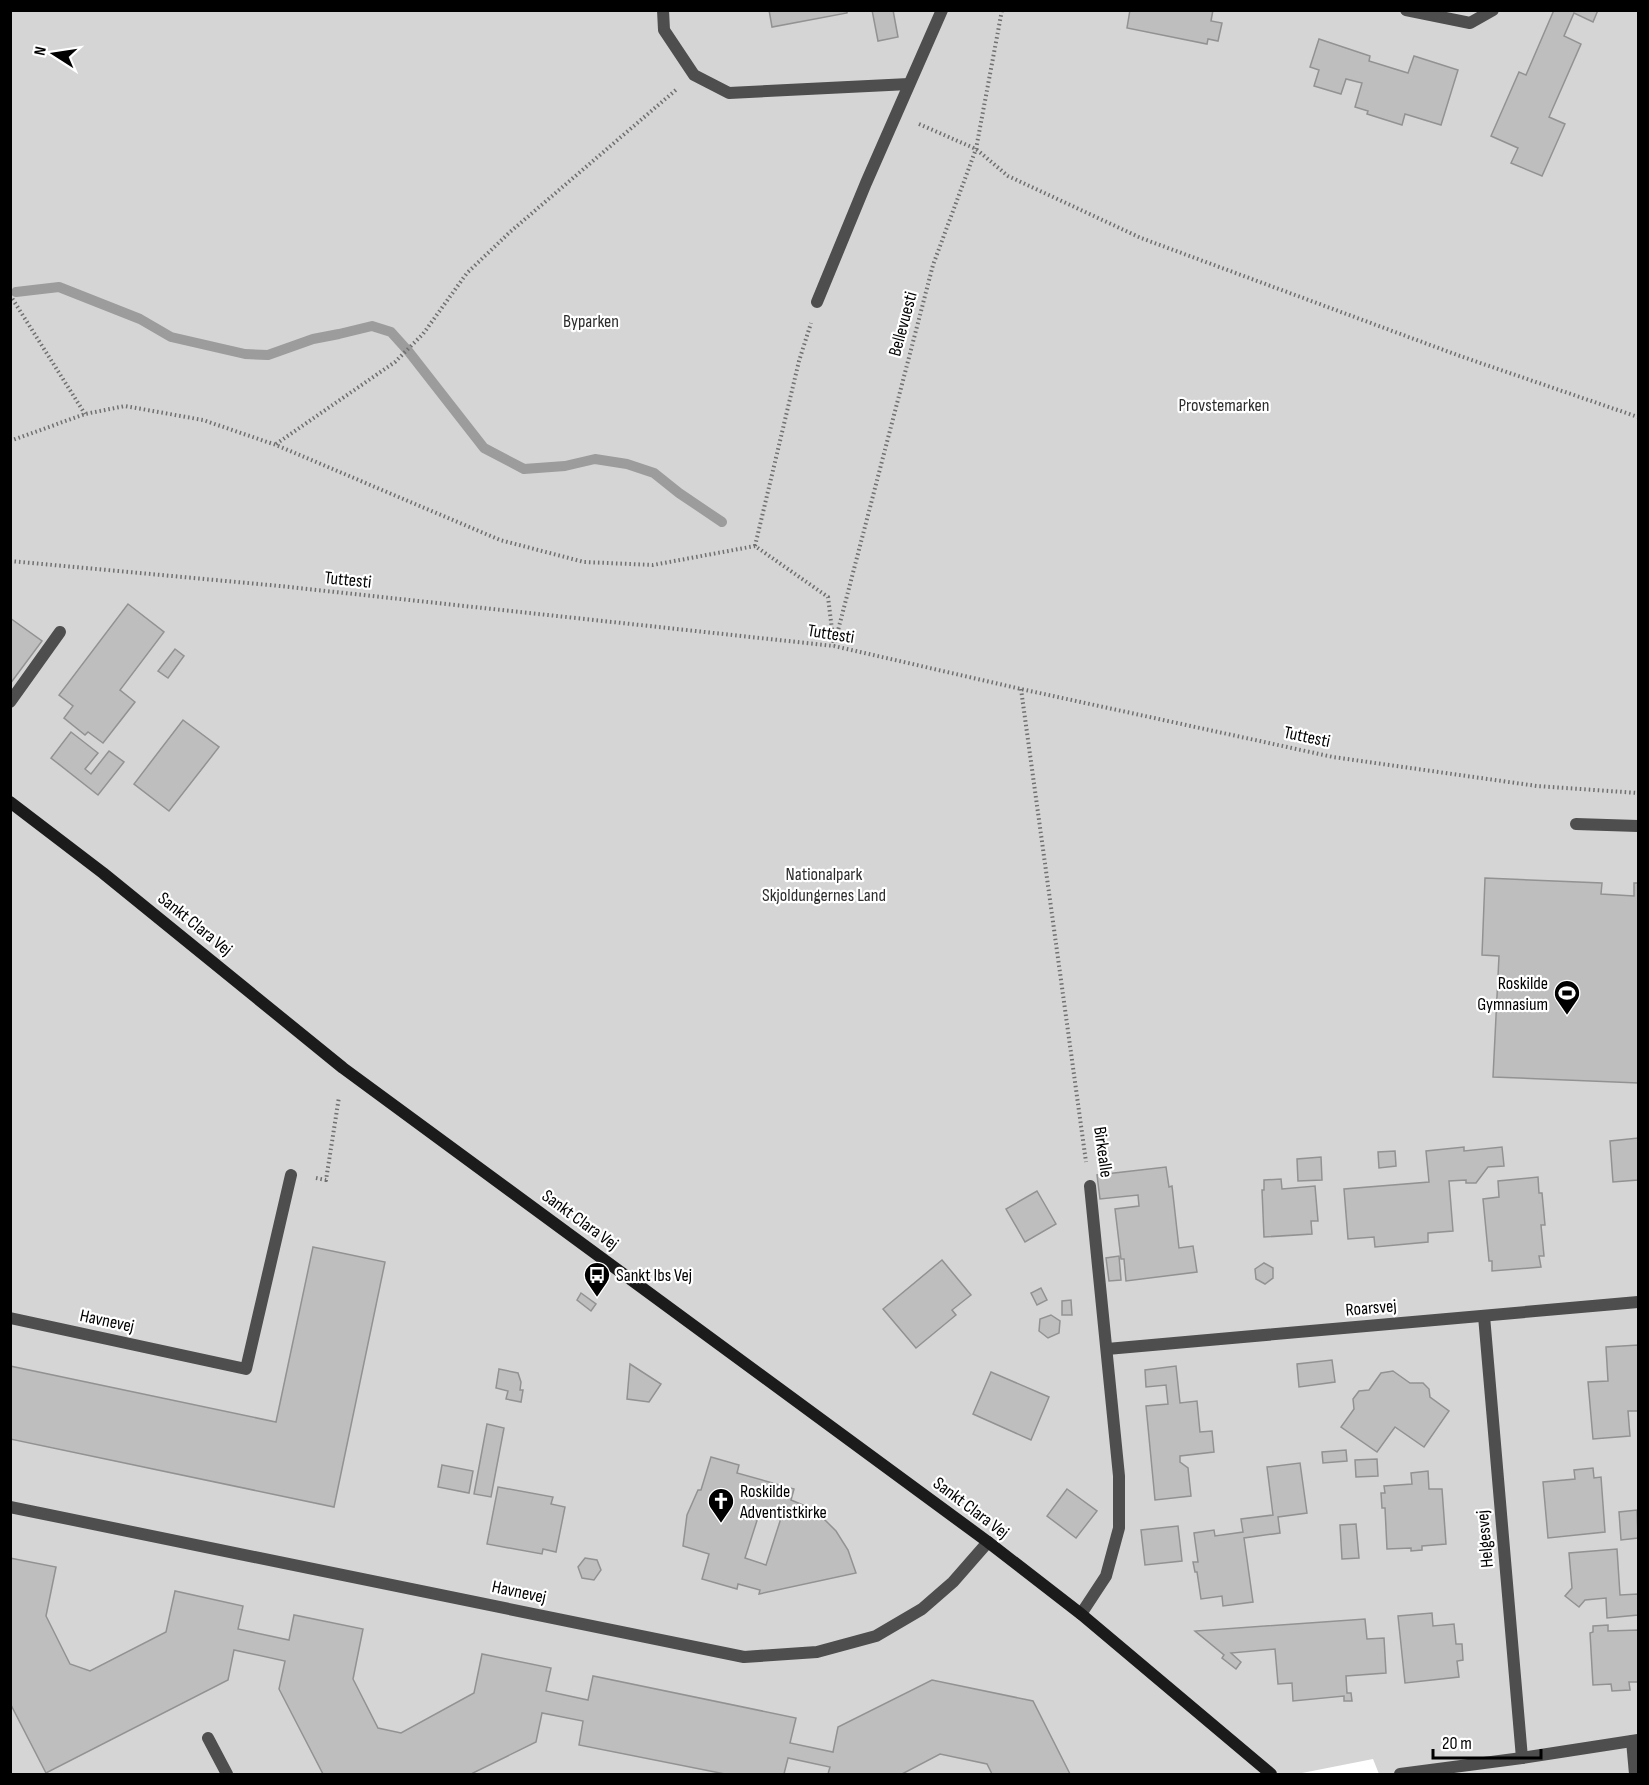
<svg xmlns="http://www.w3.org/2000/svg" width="1649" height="1785" font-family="'Sofia Sans Condensed',sans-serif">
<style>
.green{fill:#d5d5d5}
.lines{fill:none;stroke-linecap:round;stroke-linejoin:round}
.stream{stroke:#9c9c9c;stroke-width:10}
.building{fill:#bebebe;stroke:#929292;stroke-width:1.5;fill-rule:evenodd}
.path{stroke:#707070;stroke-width:4;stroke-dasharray:1.5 3;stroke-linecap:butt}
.lane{stroke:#4e4e4e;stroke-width:12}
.street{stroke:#4e4e4e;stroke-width:12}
.secondary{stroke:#1b1b1b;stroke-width:12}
.labels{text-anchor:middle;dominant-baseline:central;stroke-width:4.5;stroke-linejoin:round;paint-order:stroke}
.park-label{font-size:18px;fill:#2c2c2c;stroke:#fff}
.street-label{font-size:18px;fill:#000;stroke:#fff}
.poi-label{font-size:18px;fill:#000;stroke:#fff;text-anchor:start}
</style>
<rect width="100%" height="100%" fill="#fff"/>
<polygon class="green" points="11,11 1638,11 1638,1774 1379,1774 1373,1759 1297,1774 11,1774"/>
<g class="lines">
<polyline class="stream" points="16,292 59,287 140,319 171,337 245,354 268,355 313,339 339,334 372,326 391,332 409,352 484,448 524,469 565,466 595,459 627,464 654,473 679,493 722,522"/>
</g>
<g class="building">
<polygon points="769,10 847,10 847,13 772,27"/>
<polygon points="872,10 893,10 898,37 878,41"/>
<polygon points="1130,10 1213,10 1211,21 1222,23 1218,41 1208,39 1207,44 1127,28"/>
<polygon points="1554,10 1598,10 1593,22 1574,13 1564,36 1581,44 1549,117 1565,124 1542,176 1511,163 1518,148 1491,136 1519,72 1526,75"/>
<polygon points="1319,39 1370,56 1369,61 1408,73 1414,56 1458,70 1441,125 1405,114 1402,125 1367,114 1368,111 1355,107 1362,83 1346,79 1341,94 1314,86 1319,70 1310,67"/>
<polygon points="128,604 164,632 120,690 135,702 103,743 88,732 85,735 64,718 73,706 59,695"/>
<polygon points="10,618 42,641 10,684"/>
<polygon points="175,649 184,656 168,678 158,671"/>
<polygon points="183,720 219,747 169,811 134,784"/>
<polygon points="71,732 98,753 85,769 91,774 109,751 124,762 98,795 51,758"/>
<polygon points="1485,878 1602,883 1601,894 1634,896 1634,883 1638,883 1638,1083 1493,1077 1499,956 1482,955"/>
<polygon points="1638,1138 1638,1180 1613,1182 1610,1141"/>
<polygon points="1464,1147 1464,1151 1502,1147 1504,1166 1488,1167 1476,1183 1466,1183 1466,1180 1449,1181 1453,1231 1428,1233 1428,1242 1375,1247 1374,1237 1348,1239 1344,1189 1429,1182 1426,1151"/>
<polygon points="1395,1151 1396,1166 1379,1168 1378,1152"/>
<polygon points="1321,1157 1322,1180 1298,1181 1297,1159"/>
<polygon points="1166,1167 1169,1187 1172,1186 1179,1248 1193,1246 1197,1272 1126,1281 1124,1259 1121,1259 1115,1209 1139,1206 1138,1195 1100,1199 1097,1175"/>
<polygon points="1538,1177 1539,1193 1542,1193 1545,1225 1541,1225 1544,1256 1539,1256 1541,1267 1492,1271 1492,1261 1489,1261 1483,1199 1499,1197 1498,1181"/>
<polygon points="1281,1179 1282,1189 1315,1186 1318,1221 1311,1221 1312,1234 1264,1237 1262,1190 1264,1190 1264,1180"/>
<polygon points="1037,1191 1056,1224 1025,1242 1006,1209"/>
<polygon points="313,1247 385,1262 334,1507 10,1439 10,1366 276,1422"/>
<polygon points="1119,1256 1121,1280 1109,1281 1106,1258"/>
<polygon points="942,1260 971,1295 952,1310 956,1315 916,1348 883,1309"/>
<polygon points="1264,1263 1273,1268 1273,1278 1265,1284 1256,1279 1255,1269"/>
<polygon points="1041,1288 1047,1300 1037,1305 1031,1293"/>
<polygon points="581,1293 596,1304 591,1311 577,1300"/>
<polygon points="1071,1300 1072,1315 1062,1315 1062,1301"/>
<polygon points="1051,1315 1060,1321 1059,1333 1048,1338 1039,1331 1040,1319"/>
<polygon points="1638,1345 1638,1411 1628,1411 1630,1436 1593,1439 1588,1382 1608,1381 1606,1347"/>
<polygon points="1332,1360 1335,1382 1299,1387 1297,1364"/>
<polygon points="630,1364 661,1384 649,1402 627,1399"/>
<polygon points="1176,1366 1180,1403 1197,1401 1200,1432 1212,1431 1214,1452 1180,1456 1180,1462 1188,1468 1191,1496 1155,1500 1146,1406 1168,1404 1166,1385 1146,1387 1145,1370"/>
<polygon points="499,1369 518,1373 521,1382 520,1390 523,1390 521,1402 506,1399 508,1391 496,1388"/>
<polygon points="1393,1371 1410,1383 1423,1383 1429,1389 1430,1397 1449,1411 1424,1447 1395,1427 1377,1452 1341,1427 1354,1409 1353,1399 1359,1391 1369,1390 1381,1373"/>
<polygon points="991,1372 1049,1397 1031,1440 973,1414"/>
<polygon points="487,1424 504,1428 491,1497 474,1494"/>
<polygon points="1346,1450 1347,1461 1323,1463 1322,1452"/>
<path d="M711 1457 739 1465 737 1473 794 1489 791 1500 803 1505 823 1518 836 1531 848 1550 856 1573 759 1594 760 1590 738 1584 737 1589 702 1579 709 1554 683 1546 687 1515 698 1490H701ZM761 1508 782 1515 766 1565 745 1558Z"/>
<polygon points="1377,1459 1378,1476 1356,1477 1355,1460"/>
<polygon points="1300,1463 1307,1513 1278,1517 1280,1533 1244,1538 1253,1602 1223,1606 1222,1596 1201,1599 1197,1572 1195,1572 1193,1562 1198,1562 1194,1533 1214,1530 1215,1536 1243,1532 1241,1519 1273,1515 1267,1467"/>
<polygon points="442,1465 473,1471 469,1493 438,1487"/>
<polygon points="1593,1468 1594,1478 1601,1477 1605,1532 1548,1538 1543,1482 1575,1479 1574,1470"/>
<polygon points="1428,1471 1429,1489 1442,1489 1446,1544 1422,1546 1422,1550 1411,1551 1411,1548 1387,1549 1385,1508 1382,1508 1381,1493 1385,1493 1384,1486 1412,1484 1411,1473"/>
<polygon points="498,1487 553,1497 551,1504 565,1507 556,1552 543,1549 542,1554 487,1544"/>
<polygon points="1067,1489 1097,1511 1076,1538 1047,1516"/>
<polygon points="1637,1510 1638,1538 1621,1540 1619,1512"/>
<polygon points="1356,1524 1359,1558 1342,1559 1340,1525"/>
<polygon points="1178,1526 1182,1561 1145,1565 1141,1530"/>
<polygon points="1617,1549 1620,1595 1638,1594 1638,1615 1607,1618 1606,1598 1585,1600 1579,1607 1565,1596 1572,1588 1569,1553"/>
<polygon points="10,1558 56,1567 46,1616 70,1664 90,1671 166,1632 175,1591 243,1606 238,1629 289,1640 294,1615 363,1629 353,1679 378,1728 401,1733 474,1693 482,1654 551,1668 546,1691 588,1700 593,1676 796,1718 790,1743 833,1752 838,1727 932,1680 1033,1701 1070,1774 992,1774 987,1764 940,1754 902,1774 828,1774 830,1767 788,1758 784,1774 725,1774 579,1745 583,1721 542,1713 536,1742 471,1774 323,1774 279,1689 285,1661 234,1650 228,1680 46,1773 10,1703"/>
<polygon points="585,1558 597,1560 601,1570 594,1580 582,1578 578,1567"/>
<polygon points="1432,1613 1433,1626 1454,1624 1456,1644 1462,1644 1463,1660 1457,1661 1459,1677 1405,1683 1398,1616"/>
<polygon points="1365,1619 1367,1639 1384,1638 1386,1673 1346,1676 1347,1693 1351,1693 1352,1701 1344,1701 1344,1696 1293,1701 1292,1683 1278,1684 1275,1649 1231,1653 1241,1662 1236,1669 1222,1658 1224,1655 1195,1631"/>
<polygon points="1608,1625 1608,1631 1638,1630 1638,1682 1629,1682 1630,1690 1612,1691 1611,1684 1593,1685 1590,1633 1593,1632 1593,1626"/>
</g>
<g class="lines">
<g class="path">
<polyline points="919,124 976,149 1008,176 1141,238 1460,356 1638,417"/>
<polyline points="10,295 85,414"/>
<polyline points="10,441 85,414 125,406 203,420 276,445 500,540 584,562 653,565 755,546 828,597 834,646"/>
<polyline points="276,444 395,362 423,334 467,273 510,232 677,89"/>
<polyline points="755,546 799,361 811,323"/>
<polyline points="10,561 280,586 834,646 1021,689 1333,757 1537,786 1638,793"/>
<polyline points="835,642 933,265 976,149 1002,10"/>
<polyline points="1021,689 1086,1162"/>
<polyline points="316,1178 326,1180 339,1097"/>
</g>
<g class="lane">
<polyline points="663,10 664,30 694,75 729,93 909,84"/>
<polyline points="817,302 866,183 942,10"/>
<polyline points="10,702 60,632"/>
<polyline points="10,1318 246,1369 291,1175"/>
<polyline points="208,1738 227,1774"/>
<polyline points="1632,1741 1635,1774"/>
</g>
<g class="street">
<polyline points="1406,10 1470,23 1493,10"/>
<polyline points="1576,824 1638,826"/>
<polyline points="1484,1316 1522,1758"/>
<polyline points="1107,1349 1638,1302"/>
<polyline points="10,1507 744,1657 817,1652 876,1636 922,1609 953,1582 988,1542"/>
<polyline points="1081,1614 1106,1576 1119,1528 1119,1476 1090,1186"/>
<polyline points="1400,1774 1522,1758 1638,1740"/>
</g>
<polyline class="secondary" points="10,802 103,873 343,1068 988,1542 1081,1614 1271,1774"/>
</g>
<defs>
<g id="stadium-pin" transform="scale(1.35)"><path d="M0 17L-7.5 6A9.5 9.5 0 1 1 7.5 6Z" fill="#000" stroke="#fff"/><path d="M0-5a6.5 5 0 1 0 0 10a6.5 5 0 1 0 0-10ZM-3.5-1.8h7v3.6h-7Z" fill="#fff"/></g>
<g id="bus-pin" transform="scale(1.35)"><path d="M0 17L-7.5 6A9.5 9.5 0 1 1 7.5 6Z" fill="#000" stroke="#fff"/><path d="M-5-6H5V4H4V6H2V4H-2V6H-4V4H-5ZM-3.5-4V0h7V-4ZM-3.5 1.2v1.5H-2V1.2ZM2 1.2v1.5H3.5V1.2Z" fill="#fff"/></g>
<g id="church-pin" transform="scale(1.35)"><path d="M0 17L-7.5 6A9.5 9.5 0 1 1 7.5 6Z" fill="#000" stroke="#fff"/><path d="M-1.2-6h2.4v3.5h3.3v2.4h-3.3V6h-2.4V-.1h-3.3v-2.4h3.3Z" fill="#fff"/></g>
</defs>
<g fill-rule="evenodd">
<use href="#stadium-pin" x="1567" y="993"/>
<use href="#bus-pin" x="597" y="1275"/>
<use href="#church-pin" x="721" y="1501"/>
</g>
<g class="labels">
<g class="park-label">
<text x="591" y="321">Byparken</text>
<text x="1224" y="405">Provstemarken</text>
<text x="824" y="874">Nationalpark<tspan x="824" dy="21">Skjoldungernes Land</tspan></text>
</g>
<g class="street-label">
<text transform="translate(903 324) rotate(-75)">Bellevuesti</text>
<text transform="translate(348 580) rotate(6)">Tuttesti</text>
<text transform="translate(831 634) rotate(9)">Tuttesti</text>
<text transform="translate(1307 737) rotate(12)">Tuttesti</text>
<text transform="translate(195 924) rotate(39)">Sankt Clara Vej</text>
<text transform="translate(1103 1152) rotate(82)">Birkealle</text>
<text transform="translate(580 1220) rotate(36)">Sankt Clara Vej</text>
<text transform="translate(1371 1308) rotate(-5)">Roarsvej</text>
<text transform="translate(107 1321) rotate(12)">Havnevej</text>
<text transform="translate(971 1508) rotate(37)">Sankt Clara Vej</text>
<text transform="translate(1485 1539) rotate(-95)">Helgesvej</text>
<text transform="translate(519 1592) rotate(12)">Havnevej</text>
</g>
<g class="poi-label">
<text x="1548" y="983" text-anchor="end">Roskilde<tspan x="1548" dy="21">Gymnasium</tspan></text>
<text x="616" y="1275">Sankt Ibs Vej</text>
<text x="740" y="1491">Roskilde<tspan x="740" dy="21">Adventistkirke</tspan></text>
</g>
</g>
<rect width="1649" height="1785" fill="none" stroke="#000000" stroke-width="24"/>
<g transform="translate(54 54) rotate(282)" stroke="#ffffff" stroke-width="4.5" paint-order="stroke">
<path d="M0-4.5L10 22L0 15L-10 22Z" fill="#000000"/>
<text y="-9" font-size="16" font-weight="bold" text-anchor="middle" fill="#000000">N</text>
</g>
<path d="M1433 1749v9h108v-9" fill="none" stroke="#000000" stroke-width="3"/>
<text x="1442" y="1749" font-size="18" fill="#000000" stroke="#ffffff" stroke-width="4.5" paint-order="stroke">20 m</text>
</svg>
